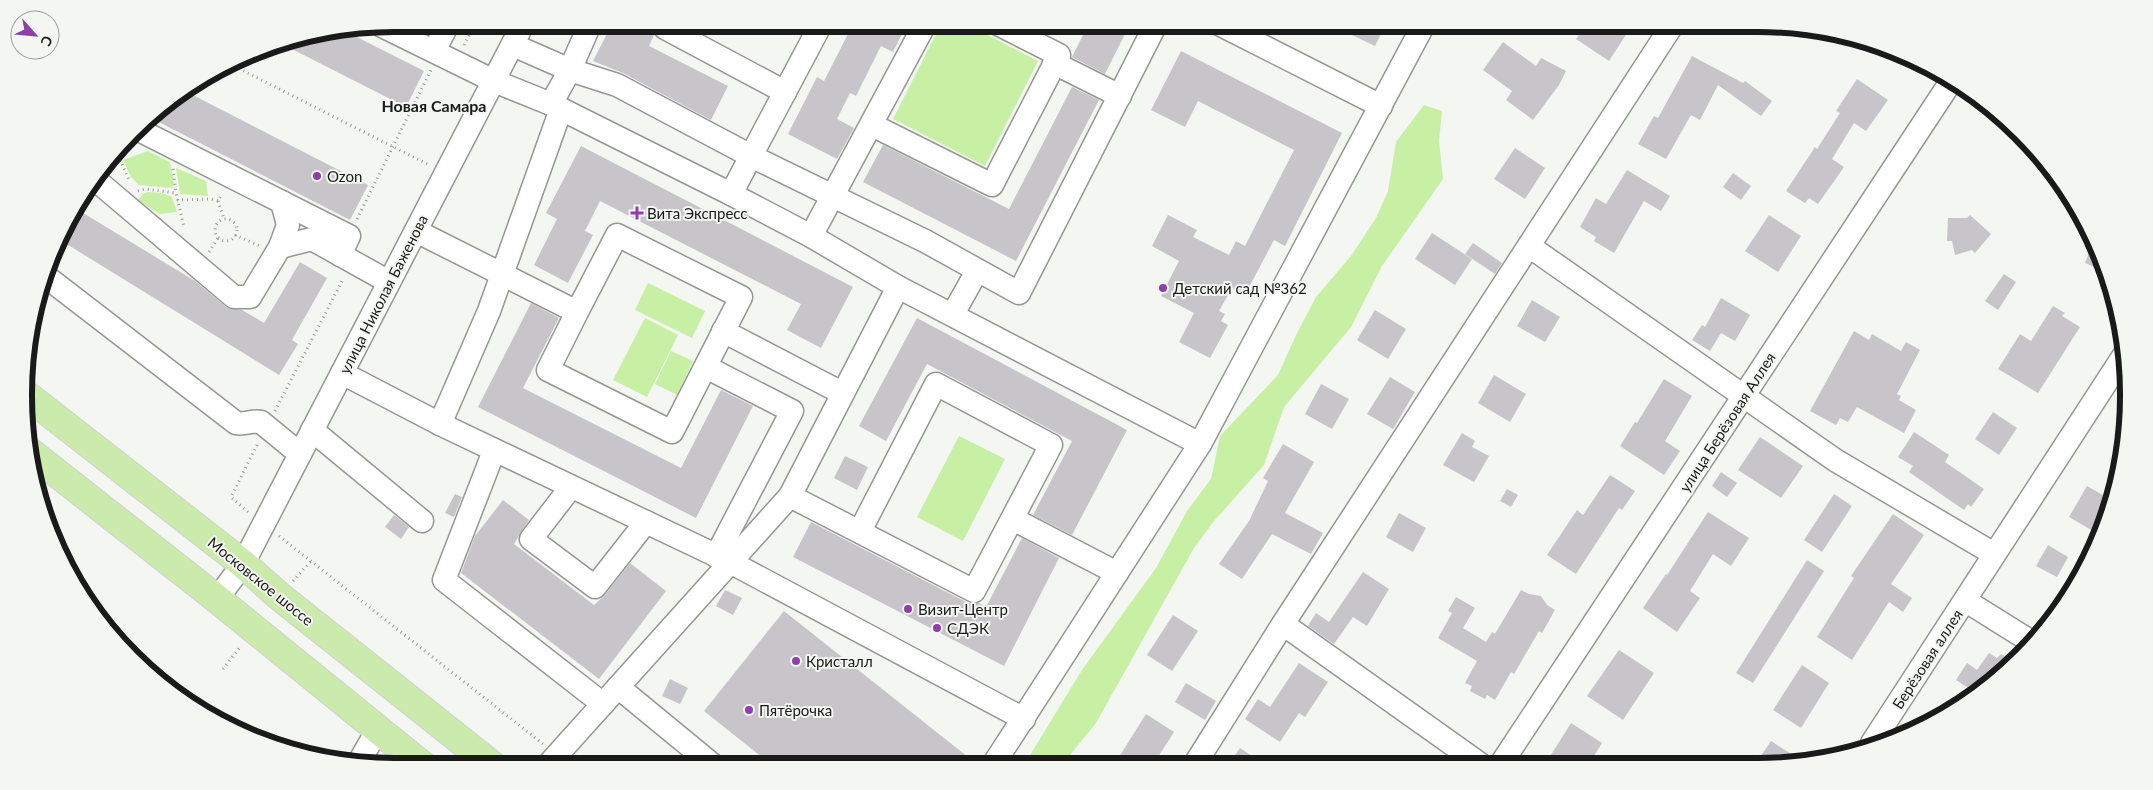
<svg xmlns="http://www.w3.org/2000/svg" width="2153" height="790" font-family="Lato,sans-serif">
<style>
.green{fill:#c7f0a5}
.building{fill:#c8c5ca}
.lines{fill:none;stroke-linecap:round;stroke-linejoin:round}
.minor-casing{stroke:#959793;stroke-width:25}
.major-casing{stroke:#d1d1d1;stroke-width:30}
.path{stroke:#999b98;stroke-width:3;stroke-dasharray:1 4;stroke-linecap:butt}
.minor{stroke:#fff;stroke-width:22}
.major{stroke:#caebac;stroke-width:28}
.poi-dot{fill:#903eac;stroke:#f3f6f1;stroke-width:2}
.labels{text-anchor:middle;dominant-baseline:central;stroke-width:4;stroke-linejoin:round;paint-order:stroke}
.poi-label{font-size:15px;fill:#191a19;stroke:#f3f6f1;text-anchor:start}
.street-label{font-size:15px;fill:#191a19;stroke:#f3f6f1}
.neighbourhood-label{font-size:16px;font-weight:bold;fill:#191a19;stroke:#f3f6f1}
.rim{fill:none;stroke:#191a19;stroke-width:6}
</style>
<rect width="100%" height="100%" fill="#f3f6f1"/>
<g class="green">
<polygon points="941,24 966,24 1038,61 985,166 893,119"/>
<polygon points="1424,105 1442,111 1439,141 1443,179 1382,266 1351,327 1284,407 1264,465 1214,521 1194,548 1096,723 1062,765 1024,765 1082,670 1156,568 1187,511 1211,479 1220,436 1278,375 1297,333 1316,297 1351,256 1376,218 1388,191 1396,142"/>
<polygon points="148,151 170,162 174,184 172,188 139,185 131,177 123,160"/>
<polygon points="176,168 206,181 208,196 180,194"/>
<polygon points="148,192 162,193 172,197 177,212 159,214 138,200 143,194"/>
<polygon points="648,283 705,311 692,338 635,310"/>
<polygon points="645,318 678,335 647,397 613,380"/>
<polygon points="671,351 693,361 677,395 655,384"/>
<polygon points="959,436 1005,459 963,541 917,517"/>
</g>
<g class="building">
<polygon points="612,24 653,24 654,35 649,46 728,86 711,120 623,73 593,61"/>
<polygon points="863,24 907,24 893,52 881,46 856,96 850,93 837,119 854,128 837,159 788,134 817,77 824,81 850,30 858,34"/>
<polygon points="1061,24 1130,24 1105,74 1072,57 1083,35"/>
<polygon points="1329,24 1386,24 1375,46"/>
<polygon points="1587,24 1619,24 1629,30 1609,61 1576,39"/>
<polygon points="347,32 424,71 406,107 280,43"/>
<polygon points="1503,42 1536,66 1541,58 1566,71 1559,85 1533,120 1506,100 1512,91 1483,70"/>
<polygon points="1181,51 1342,133 1285,246 1274,240 1245,295 1232,288 1219,311 1225,314 1221,321 1228,325 1210,358 1179,342 1194,313 1161,296 1179,261 1152,246 1168,215 1197,230 1193,237 1229,255 1236,241 1245,246 1294,150 1198,101 1185,127 1151,110"/>
<polygon points="1692,56 1743,83 1745,81 1772,101 1761,116 1718,85 1700,120 1691,115 1666,159 1638,144 1654,116 1658,118"/>
<polygon points="1857,79 1888,100 1866,131 1854,123 1832,159 1844,167 1818,204 1809,198 1805,203 1786,191 1815,147 1817,149 1840,113 1836,111"/>
<polygon points="1072,87 1099,100 1016,261 863,182 883,145 1009,209"/>
<polygon points="185,91 368,185 350,220 149,117"/>
<polygon points="581,146 853,287 821,348 787,330 801,304 600,201 585,231 593,235 568,283 534,265 557,219 546,213"/>
<polygon points="1515,148 1545,168 1525,199 1494,179"/>
<polygon points="1627,170 1670,196 1661,211 1644,201 1614,253 1594,241 1596,237 1580,227 1596,198 1606,204"/>
<polygon points="1733,173 1751,186 1741,200 1723,187"/>
<polygon points="75,208 195,281 226,307 242,310 264,323 300,262 327,278 292,340 298,344 279,375 60,240"/>
<polygon points="1769,215 1801,236 1778,272 1745,251"/>
<polygon points="1970,215 1991,234 1975,253 1972,250 1955,255 1952,241 1947,241 1948,218 1967,218"/>
<polygon points="1432,233 1472,259 1455,285 1415,259"/>
<polygon points="1473,243 1502,263 1495,274 1465,254"/>
<polygon points="2090,250 2100,255 2108,273 2085,263"/>
<polygon points="2004,274 2016,282 1998,310 1985,301"/>
<polygon points="1721,298 1750,315 1735,341 1721,333 1710,351 1692,340 1702,325 1705,327"/>
<polygon points="1532,300 1560,317 1545,342 1517,326"/>
<polygon points="531,303 559,318 523,388 681,468 721,390 753,406 696,518 478,407"/>
<polygon points="2053,306 2065,313 2062,316 2080,327 2038,393 1998,369 2020,334 2031,341"/>
<polygon points="1375,310 1406,329 1388,359 1357,340"/>
<polygon points="917,318 1127,430 1072,535 1033,515 1072,441 927,364 886,441 859,426"/>
<polygon points="1854,331 1869,340 1872,334 1901,351 1906,342 1920,350 1897,394 1901,396 1899,400 1916,410 1904,433 1857,407 1848,422 1840,418 1836,425 1810,411"/>
<polygon points="1494,375 1526,394 1510,422 1478,403"/>
<polygon points="1390,377 1415,392 1393,429 1367,414"/>
<polygon points="1664,379 1692,396 1665,441 1680,451 1664,475 1620,446 1635,422 1637,423"/>
<polygon points="1321,384 1349,399 1332,429 1305,414"/>
<polygon points="1993,412 2017,428 1999,455 1975,439"/>
<polygon points="1914,432 1949,455 1945,462 1984,489 1971,507 1968,504 1964,510 1909,472 1913,466 1898,457"/>
<polygon points="1462,433 1475,441 1472,447 1489,456 1474,482 1443,465"/>
<polygon points="1760,437 1803,466 1781,498 1738,470"/>
<polygon points="1283,444 1314,462 1285,513 1323,533 1311,554 1272,534 1242,579 1219,564 1249,521 1268,481 1263,478"/>
<polygon points="845,456 868,467 857,490 834,478"/>
<polygon points="1721,472 1737,483 1727,497 1712,486"/>
<polygon points="1610,475 1635,491 1622,510 1619,508 1576,574 1547,555 1577,510 1583,515"/>
<polygon points="2087,486 2110,499 2093,531 2069,517"/>
<polygon points="1507,489 1518,495 1511,507 1500,501"/>
<polygon points="455,494 462,497 454,517 445,513"/>
<polygon points="1834,494 1852,506 1822,552 1804,540"/>
<polygon points="503,500 529,520 514,544 594,605 605,595 630,563 666,591 599,679 461,573 475,536"/>
<polygon points="1708,512 1749,538 1731,566 1713,554 1690,591 1700,598 1677,632 1643,608 1666,574 1667,575"/>
<polygon points="1399,513 1426,528 1413,552 1386,537"/>
<polygon points="1893,514 1924,535 1891,584 1912,598 1903,612 1889,602 1852,660 1817,637 1854,578 1851,576"/>
<polygon points="394,515 409,527 401,539 385,527"/>
<polygon points="811,522 968,603 979,603 986,607 1022,538 1059,558 1004,666 793,557"/>
<polygon points="2048,545 2068,557 2057,577 2036,566"/>
<polygon points="1807,560 1824,571 1753,683 1736,673"/>
<polygon points="1363,572 1389,589 1367,626 1353,617 1334,644 1308,626 1316,613 1329,622"/>
<polygon points="725,590 742,598 733,615 716,606"/>
<polygon points="1521,590 1529,594 1541,596 1547,605 1555,610 1542,633 1539,631 1514,674 1511,672 1495,700 1487,695 1485,699 1470,691 1472,686 1465,683 1477,661 1438,638 1452,613 1448,611 1456,597 1475,608 1463,628 1486,642 1492,632 1495,634"/>
<polygon points="784,611 978,765 772,765 704,711"/>
<polygon points="1173,615 1198,631 1172,671 1147,655"/>
<polygon points="1619,650 1654,673 1623,720 1587,696"/>
<polygon points="1989,653 1997,658 2001,654 2012,661 2003,674 1975,692 1956,680 1967,663 1977,670"/>
<polygon points="1299,663 1328,682 1305,717 1299,713 1280,742 1245,719 1258,699 1270,707"/>
<polygon points="1802,665 1829,683 1801,728 1773,710"/>
<polygon points="670,679 688,688 680,704 662,696"/>
<polygon points="1186,683 1216,701 1205,720 1175,702"/>
<polygon points="1146,714 1174,732 1153,765 1114,765"/>
<polygon points="1571,723 1602,743 1589,764 1558,764 1549,758"/>
<polygon points="1771,741 1805,763 1756,763"/>
<polygon points="1240,748 1264,764 1229,764"/>
</g>
<g class="lines">
<g class="minor-casing">
<g id="minor">
<polyline points="667,24 665,28 785,92"/>
<polyline points="821,24 751,156 925,241 1019,293 1156,24"/>
<polyline points="1219,24 1381,106"/>
<polyline points="382,26 494,81 551,104 731,194 811,236 898,287 1200,444"/>
<polyline points="513,45 570,70 617,85 751,156 731,194"/>
<polyline points="434,51 448,24"/>
<polyline points="1054,63 1120,96"/>
<polyline points="551,104 570,70 590,24"/>
<polyline points="561,109 489,311 440,424 730,562 1024,719"/>
<polyline points="872,125 992,185 1059,55 998,24"/>
<polyline points="139,130 349,236 340,255"/>
<polyline points="97,181 234,297 250,297 280,247 312,239 389,282"/>
<polyline points="416,231 577,312 548,370 672,432 741,297 617,235 577,312"/>
<polyline points="811,236 925,24"/>
<polyline points="1529,246 1835,460 1994,554"/>
<polyline points="280,247 288,225 282,202"/>
<path d="M44 275 236 423C245 425 252 420 261 422L300 454"/>
<polyline points="953,314 977,271"/>
<polyline points="723,331 842,393"/>
<polyline points="706,367 792,411 716,556"/>
<polyline points="342,373 440,424"/>
<polyline points="312,430 422,521"/>
<polyline points="494,451 444,580 603,704"/>
<polyline points="571,487 531,539 595,587 646,522"/>
<polyline points="790,496 974,591 1051,445 936,384 860,531"/>
<polyline points="1013,519 1117,573"/>
<polyline points="217,599 243,564 523,24"/>
<polyline points="1966,601 2030,641"/>
<polyline points="1283,624 1480,764"/>
<polyline points="618,687 714,766"/>
<polyline points="1872,743 2126,352"/>
<polyline points="359,762 378,729"/>
<polyline points="1195,764 1283,624 1673,24"/>
<polyline points="1501,764 1952,80"/>
<polyline points="993,765 1200,444 1424,24"/>
<polyline points="547,766 790,496 898,287"/>
</g>
</g>
<g class="major-casing">
<g id="major">
<polyline points="29,397 243,564 279,596 493,766"/>
<polyline points="30,452 217,599 423,766"/>
</g>
</g>
<g class="path">
<polyline points="464,45 475,24"/>
<polyline points="230,64 429,165"/>
<polyline points="118,155 130,182"/>
<polyline points="173,169 176,193"/>
<polyline points="138,191 145,189 176,193 184,227"/>
<polyline points="177,200 211,199 218,201 222,194"/>
<polyline points="218,201 224,219"/>
<polyline points="357,219 431,70"/>
<circle cx="226" cy="230" r="11"/>
<polyline points="235,235 260,246"/>
<polyline points="209,252 218,238"/>
<polyline points="275,411 343,279"/>
<polyline points="248,512 231,497 258,443"/>
<polyline points="279,536 543,744"/>
<polyline points="293,581 311,561"/>
<polyline points="223,669 241,646"/>
</g>
<use href="#minor" class="minor"/>
<use href="#major" class="major"/>
</g>
<g class="poi-dot">
<circle cx="317" cy="176" r="5"/>
<path d="M634.5 205.5h5v5h5v5h-5v5h-5v-5h-5v-5h5z"/>
<circle cx="1163" cy="288" r="5"/>
<circle cx="908" cy="609" r="5"/>
<circle cx="937" cy="628" r="5"/>
<circle cx="796" cy="661" r="5"/>
<circle cx="749" cy="710" r="5"/>
</g>
<g class="labels">
<g class="poi-label">
<text x="327" y="176">Ozon</text>
<text x="647" y="213">Вита Экспресс</text>
<text x="1173" y="288">Детский сад №362</text>
<text x="918" y="609">Визит-Центр</text>
<text x="947" y="628">СДЭК</text>
<text x="806" y="661">Кристалл</text>
<text x="759" y="710">Пятёрочка</text>
</g>
<g class="street-label">
<text transform="translate(383 294) rotate(-63)">улица Николая Баженова</text>
<text transform="translate(1727 422) rotate(-57)">улица Берёзовая Аллея</text>
<text transform="translate(261 581) rotate(39)">Московское шоссе</text>
<text transform="translate(1927 659) rotate(-57)">Берёзовая аллея</text>
</g>
<g class="neighbourhood-label">
<text x="434" y="105">Новая Самара</text>
</g>
</g>
<path d="M0 0H2153V790H0ZM394 32H1758A362 362 0 0 1 2120 394V396A362 362 0 0 1 1758 758H394A362 362 0 0 1 32 396V394A362 362 0 0 1 394 32Z" fill="#f3f6f1" fill-rule="evenodd"/>
<path class="rim" d="M394 32H1758A362 362 0 0 1 2120 394V396A362 362 0 0 1 1758 758H394A362 362 0 0 1 32 396V394A362 362 0 0 1 394 32Z"/>
<g transform="translate(35 35) rotate(117)"><circle r="24" fill="#f3f6f1" stroke="#9c9e9b"/>
<path d="M0-4L9 19L0 12L-9 19Z" fill="#903eac"/>
<text y="-8" font-size="14" font-weight="bold" text-anchor="middle" fill="#191a19">С</text>
</g>
</svg>
